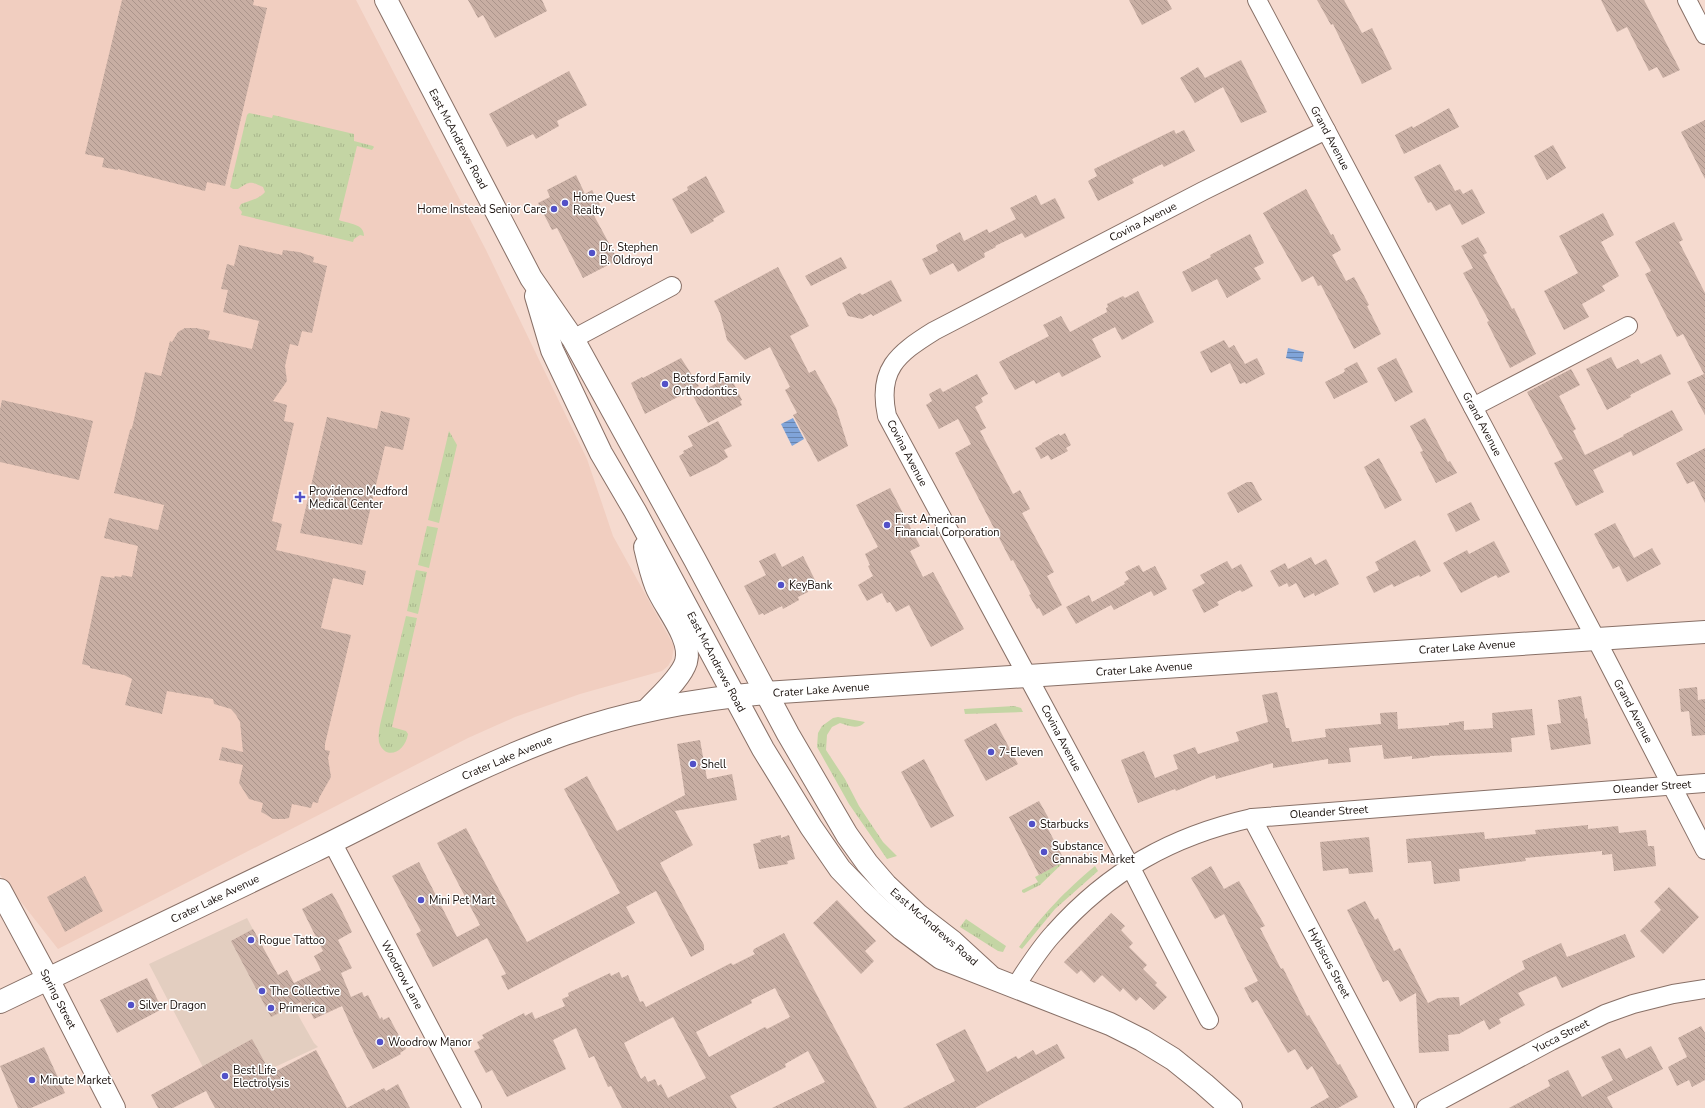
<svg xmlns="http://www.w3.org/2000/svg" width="1705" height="1108" font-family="'Nunito Sans',sans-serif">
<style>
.commercial{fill:#e3cec0}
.built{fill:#f1cec0}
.grass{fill:url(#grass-tufts)}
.water{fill:url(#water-rules)}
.building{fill:url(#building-back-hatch);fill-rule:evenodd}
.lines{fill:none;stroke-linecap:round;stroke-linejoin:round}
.street-casing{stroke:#887067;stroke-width:20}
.secondary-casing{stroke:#887067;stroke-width:24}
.street{stroke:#fff;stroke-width:18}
.secondary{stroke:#fff;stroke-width:22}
.poi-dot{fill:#5251c8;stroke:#fff;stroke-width:1.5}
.labels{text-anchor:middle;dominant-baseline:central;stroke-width:3;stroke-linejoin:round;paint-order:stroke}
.street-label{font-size:11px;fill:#180f0b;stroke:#fff}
.poi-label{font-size:11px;fill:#180f0b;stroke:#fff;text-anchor:start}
</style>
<defs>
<pattern id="grass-tufts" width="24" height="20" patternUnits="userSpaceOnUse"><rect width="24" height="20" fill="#c4d5a4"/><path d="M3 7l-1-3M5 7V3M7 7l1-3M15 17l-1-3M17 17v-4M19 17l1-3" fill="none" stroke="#a8b68c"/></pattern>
<pattern id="water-rules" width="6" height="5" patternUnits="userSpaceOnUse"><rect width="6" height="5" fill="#80a4d9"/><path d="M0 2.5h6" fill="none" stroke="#6884ae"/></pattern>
<pattern id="building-back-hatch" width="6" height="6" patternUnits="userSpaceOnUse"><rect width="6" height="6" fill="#c8aea3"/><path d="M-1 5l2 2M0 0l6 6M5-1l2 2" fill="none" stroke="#ab948b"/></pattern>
</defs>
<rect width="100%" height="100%" fill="#f5dacf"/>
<polygon class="commercial" points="247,918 302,1022 314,1043 318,1047 217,1094 149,964"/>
<polygon class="built" points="0,0 356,0 486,250 587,459 613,536 674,646 672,659 668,666 662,671 580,694 515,717 468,738 58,949 0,875"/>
<g class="grass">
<path d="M249 113 272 118 273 115 354 134V141L373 146 374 147 372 150 357 146 339 220C348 224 364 223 364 236L360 235 354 239 353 242 241 215 242 212 239 208 241 204C248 201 260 199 265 192L263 187C250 181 250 181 238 189H233L230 187 247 115Z"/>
<polygon points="449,431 457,445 439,523 428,520"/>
<polygon points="427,526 438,528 429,568 418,565"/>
<polygon points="416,570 427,572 418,614 407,611"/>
<path d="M406 616 417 618 392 727 406 731 408 734C405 753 385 761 379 742 378 736 379 731 380 725Z"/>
<polygon points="1014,706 1021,708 1023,712 965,714 964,709"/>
<path d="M838 717 865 722C858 730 849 726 840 723L832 727 827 735 826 750 845 779 859 806 883 842 897 856 887 859 849 804 817 747 818 733 822 726 833 718Z"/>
<polygon points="1065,861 1040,885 1024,893 1022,892 1022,890 1038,882 1035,877"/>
<path d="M1095 866 1098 871 1055 909 1022 949 1019 947C1043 914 1064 892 1095 866Z"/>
<polygon points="966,919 1006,946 1003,952 998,951 960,927"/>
</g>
<g class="water">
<polygon points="1288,348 1304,352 1302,362 1286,358"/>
<polygon points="793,418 804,439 792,446 781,424"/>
</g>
<g class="building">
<polygon points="122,0 254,0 253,5 267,8 225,186 207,182 205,191 118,169 118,170 102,167 104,158 85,154"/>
<polygon points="468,0 542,0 547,11 495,38 483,15 478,18"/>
<polygon points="1129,0 1167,0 1172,9 1142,25"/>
<polygon points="1317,0 1344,0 1362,33 1372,28 1392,69 1362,84 1333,24 1331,25"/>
<polygon points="1601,0 1644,0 1680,70 1663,78 1657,67 1649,71 1627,27 1617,32"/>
<polygon points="1241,60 1267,112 1241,123 1223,87 1195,103 1180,78 1198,67 1205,78"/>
<polygon points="569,71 587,105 557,121 559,126 536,139 533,134 507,147 489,114"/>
<polygon points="1449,108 1459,127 1404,154 1395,135 1412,126 1413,128"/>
<polygon points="1705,120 1705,179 1681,132"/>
<polygon points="1174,130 1176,134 1184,130 1195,151 1164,167 1162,164 1132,179 1134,183 1098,201 1088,181 1097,176 1094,169"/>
<polygon points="1553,145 1566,168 1547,180 1534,156"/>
<polygon points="1440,164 1455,191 1460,189 1463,194 1472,189 1485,213 1462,225 1450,204 1436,211 1431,202 1428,203 1414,177"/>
<polygon points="576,175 585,194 592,190 600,205 591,210 618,260 583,278 557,228 552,230 538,203 550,197 547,190"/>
<polygon points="706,176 725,212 713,219 714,221 691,234 672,199 688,190 687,187"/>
<polygon points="1306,189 1331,235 1333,234 1341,250 1332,255 1346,281 1354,277 1369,305 1367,306 1381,334 1354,349 1321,285 1318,286 1313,276 1302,282 1263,213"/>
<polygon points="1036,195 1041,205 1055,198 1065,218 1025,238 1022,233 995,246 996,247 984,253 985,257 958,272 953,263 930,275 922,259 938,251 936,245 960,232 964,241 987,229 989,233 1016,219 1010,208"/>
<polygon points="1603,213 1614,235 1601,242 1619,276 1602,286 1605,291 1582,304 1589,317 1564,330 1544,291 1578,273 1559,236"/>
<polygon points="1674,222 1683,240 1679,242 1705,293 1705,415 1687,382 1704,374 1683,334 1677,337 1645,274 1651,271 1635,242"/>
<polygon points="1250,234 1264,263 1254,268 1261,279 1227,298 1217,279 1192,292 1182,272 1211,257 1210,255"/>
<polygon points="1478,237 1487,253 1483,255 1512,309 1514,308 1536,354 1510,368 1487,322 1489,321 1463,273 1473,268 1461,246"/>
<polygon points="239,245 282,255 283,250 299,252 314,257 313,262 327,266 312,333 302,331 298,346 290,344 285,366 287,381 273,401 287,405 284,421 294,423 272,521 282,524 276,550 366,571 363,585 333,578 321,628 351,635 325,744 325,750 330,751 328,758 331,777 319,798 318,803 313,802 311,808 292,804 289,818 284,819 273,819 265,814 261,812 263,803 249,799 239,783 243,765 219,760 222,747 243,752 240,722 236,715 231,709 214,704 213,699 167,691 162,714 125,705 132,679 124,675 90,668 90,666 82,664 101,576 114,578 115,576 121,577 122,575 132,577 138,546 104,538 109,518 158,530 164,505 114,493 130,430 132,428 145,372 161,376 170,341 172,342 178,332 185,328 196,328 210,331 208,339 252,349 259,321 223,312 228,290 221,289 227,264 234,266"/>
<polygon points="841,257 847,268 811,286 805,276"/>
<polygon points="778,267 809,326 790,336 809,373 815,370 829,395 836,408 848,446 818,462 793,415 797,413 785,390 790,387 770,347 745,360 727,340 720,313 714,301"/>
<polygon points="891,280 902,301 873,316 871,314 862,319 848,316 842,303 860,293 862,295"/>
<polygon points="1138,291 1154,322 1122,340 1115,327 1092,339 1101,357 1062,377 1059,372 1036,384 1034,380 1015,390 999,362 1049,336 1043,325 1061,316 1070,332 1107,312 1106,308 1108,307 1107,304 1123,296 1125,298"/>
<polygon points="1224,340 1229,348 1234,345 1245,364 1257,358 1265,374 1246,384 1245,382 1240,384 1230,363 1211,373 1200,352"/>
<polygon points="1661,354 1671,374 1630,395 1631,397 1607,410 1586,369 1611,357 1617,369 1638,359 1641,364"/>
<polygon points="681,358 699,386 645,414 631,383 642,377 643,378"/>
<polygon points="1396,358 1413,392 1395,402 1377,368"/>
<polygon points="1357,362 1368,382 1334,399 1325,382 1343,373 1345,371 1344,369"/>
<polygon points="1571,369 1580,385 1559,396 1576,429 1573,431 1585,455 1624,436 1623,435 1672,410 1683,430 1633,456 1631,451 1593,470 1604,492 1576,506 1554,463 1563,459 1527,392"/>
<polygon points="977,374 988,394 981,398 983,402 975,407 986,428 980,431 1013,494 1020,490 1030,509 1022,513 1054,572 1047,576 1062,605 1043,616 1039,608 1037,609 1029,595 1031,594 1013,560 1011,561 955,453 971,444 958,419 939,429 926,405 932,401 929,394 940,388 943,392"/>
<polygon points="730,376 742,400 740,401 742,405 708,423 693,396"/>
<polygon points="2,400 93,421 79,480 0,462 0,410"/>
<polygon points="381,411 410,418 403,450 385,446 362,545 300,533 327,417 377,429"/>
<polygon points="1425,418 1448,462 1450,461 1457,473 1436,483 1420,452 1423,451 1410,426"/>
<polygon points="718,421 732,446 724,450 728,457 717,464 690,477 679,456 684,453 683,451 693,446 688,436"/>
<polygon points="1065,433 1071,445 1066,448 1068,451 1051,460 1048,455 1041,459 1035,448 1042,444 1042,443 1059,434 1060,436"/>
<polygon points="1705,448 1705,503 1694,481 1687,484 1676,463"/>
<polygon points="1379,458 1402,500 1385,509 1364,467"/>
<polygon points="1247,482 1252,482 1262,500 1238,513 1227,493"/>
<polygon points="890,488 920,546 910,551 923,577 933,572 964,629 931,647 909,605 896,612 890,602 887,603 882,593 867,601 858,585 873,576 868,566 870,565 865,554 878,547 856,505"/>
<polygon points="1471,502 1480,520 1456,532 1447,514"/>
<polygon points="1615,523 1634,558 1652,548 1661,564 1627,582 1619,566 1613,569 1594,534"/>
<polygon points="1415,540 1431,571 1420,577 1419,575 1394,587 1392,584 1374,593 1366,577 1379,570 1375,562"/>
<polygon points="1494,541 1510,572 1498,578 1496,575 1461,593 1443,563 1467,550 1469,554"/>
<polygon points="775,553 782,567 803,556 817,584 807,590 808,592 798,597 799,600 783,609 782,606 764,615 763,613 759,615 744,586 766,575 759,561"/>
<polygon points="1311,557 1315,565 1326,559 1339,584 1315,596 1314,593 1304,598 1296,583 1289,587 1287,583 1279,587 1270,571 1285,563 1288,569"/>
<polygon points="1227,561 1232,569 1241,564 1253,586 1242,592 1240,590 1217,602 1219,605 1204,613 1192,590 1205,583 1200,575"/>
<polygon points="1139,565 1143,572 1155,566 1167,589 1154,596 1151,591 1114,610 1111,605 1076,624 1066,607 1089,595 1092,602 1125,584 1124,582 1129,579 1125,572"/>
<polygon points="1697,687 1698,700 1705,699 1705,735 1692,736 1689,711 1681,712 1679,689"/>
<polygon points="1277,692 1286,728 1289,728 1292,742 1326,737 1325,729 1381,724 1380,713 1397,712 1398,729 1449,725 1449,723 1464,721 1464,730 1493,728 1492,713 1532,709 1535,735 1511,738 1512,752 1430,756 1430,757 1412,759 1412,756 1384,759 1382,745 1349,748 1351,762 1328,764 1328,759 1273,768 1273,763 1216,779 1215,775 1176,791 1175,789 1138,803 1121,760 1144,751 1155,778 1178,769 1173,755 1195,747 1198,754 1239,741 1236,732 1268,722 1262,695"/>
<polygon points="1581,696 1585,719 1587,718 1591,744 1551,750 1547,725 1561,723 1558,700"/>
<polygon points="996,723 1018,764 986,781 964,740"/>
<polygon points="700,740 707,779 732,774 737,800 675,811 693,845 660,863 704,945 704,950 691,957 656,891 626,907 635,923 508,990 501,976 506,974 487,938 433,967 416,934 421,931 392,876 419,862 457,937 480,925 437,843 466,828 527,942 620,893 564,789 587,776 617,831 685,795 677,744"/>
<polygon points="924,759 954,816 931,828 901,772"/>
<polygon points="1039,801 1053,826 1048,829 1065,861 1039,875 1009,817"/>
<polygon points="1588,825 1588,829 1618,826 1619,833 1646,830 1648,846 1654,846 1656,866 1614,871 1612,854 1602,855 1602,851 1525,858 1526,861 1459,869 1460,881 1434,884 1431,861 1408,863 1406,839 1484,832 1485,839 1536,834 1535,830"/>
<polygon points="781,835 781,838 789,835 795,859 787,861 788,864 759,869 753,844 761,842 760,840"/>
<polygon points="1369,837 1373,872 1349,874 1348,868 1323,871 1320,842"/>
<polygon points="1211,866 1224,889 1239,881 1265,926 1260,928 1281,969 1283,968 1307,1016 1309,1015 1338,1065 1340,1064 1358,1097 1338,1108 1310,1108 1329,1097 1312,1066 1307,1070 1295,1049 1288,1053 1257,1000 1252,1003 1244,988 1258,981 1224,914 1215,919 1191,878"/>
<polygon points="85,876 103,911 65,932 47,897"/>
<polygon points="1669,887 1699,917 1663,954 1640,931 1661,910 1654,902"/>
<polygon points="332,893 339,905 352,932 338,940 352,968 341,973 351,997 362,992 364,997 368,995 380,1019 382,1017 383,1020 389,1017 406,1049 400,1053 401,1054 373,1069 355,1035 342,1006 314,1019 308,1007 304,1009 301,1002 271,1017 231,941 253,929 278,975 287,970 294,983 321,970 314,956 323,951 302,909"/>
<polygon points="837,900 876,941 865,951 874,961 861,974 813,923"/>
<polygon points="1365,901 1375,920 1378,918 1394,951 1400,948 1428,1003 1438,998 1459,997 1460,1006 1525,969 1522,961 1561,943 1567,957 1625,934 1635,957 1562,988 1556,976 1518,993 1525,1005 1499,1019 1501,1023 1489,1030 1484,1020 1459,1034 1448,1035 1449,1051 1419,1053 1416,993 1400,1002 1388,980 1383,982 1347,910"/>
<polygon points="1111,913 1125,926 1121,930 1133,943 1129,947 1147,965 1143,969 1157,983 1155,985 1167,997 1154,1010 1140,997 1136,1001 1123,988 1120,992 1102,975 1094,983 1081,970 1077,974 1064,962"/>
<path d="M784 933 877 1108H772L825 1082 808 1051 785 1064 786 1067 730 1096 737 1108H622L611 1086 608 1087 594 1056 589 1058 576 1028 553 1040 566 1069 507 1097 492 1070 486 1073 474 1051 480 1048 477 1042 484 1038 482 1035 524 1013 525 1016 532 1012 535 1019 565 1006 562 999 569 996 568 993 610 973 611 976 619 972 622 978 628 975 640 1002 643 1001 646 1007 731 963 733 965 755 954 753 951 754 949ZM775 988 790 1017 767 1029 765 1027 709 1057 696 1032 752 1003 751 1000ZM673 1017 706 1078 668 1098 661 1084 658 1086 655 1079 648 1082 645 1076 641 1079 624 1043Z"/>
<polygon points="147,978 162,1009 117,1033 100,1000"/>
<polygon points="1701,1026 1705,1033 1705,1080 1692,1087 1689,1080 1677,1086 1668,1067 1687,1057 1678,1038"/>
<polygon points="965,1029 987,1072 1016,1056 1018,1059 1033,1050 1036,1055 1057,1044 1065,1058 975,1108 903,1108 955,1081 936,1044"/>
<polygon points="252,1039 270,1072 275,1070 276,1071 316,1050 347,1108 384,1088 386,1091 398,1084 410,1108 215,1108 206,1091 173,1108 158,1108 151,1095"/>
<polygon points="1651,1046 1663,1069 1607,1097 1613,1108 1509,1108 1550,1086 1548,1080 1568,1070 1582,1097 1613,1080 1601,1057 1620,1048 1626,1059"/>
<polygon points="44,1047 65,1093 31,1108 18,1108 0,1066"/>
</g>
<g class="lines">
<g class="street-casing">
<g id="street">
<polyline points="1257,0 1596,639 1705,850"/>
<polyline points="1687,0 1705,35"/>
<polyline points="573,339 672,286"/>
<polyline points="1473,407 1628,326"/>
<polyline points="1252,818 1405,1108"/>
<polyline points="332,842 472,1108"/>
<path d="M1015 987C1027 969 1039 949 1054 933 1109 871 1172 836 1252 818L1705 783"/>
<path d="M1209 1020 1130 866 887 416C877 370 897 354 934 331L1203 191 1326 130"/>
<polyline points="1426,1108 1551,1041 1605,1014 1633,1004 1673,994 1705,989"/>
</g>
</g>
<g class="secondary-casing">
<g id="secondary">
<polyline points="386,0 531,278 573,339 695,560 788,734 847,835 867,863 886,885 918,915 953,942 989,975"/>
<polyline points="536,296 552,350 601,453 635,511 763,749 811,827 840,869 872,902 902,929 941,958 1110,1024 1142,1040 1173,1059 1204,1084 1231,1108"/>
<path d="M645 547C648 560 651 573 656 586 664 607 693 638 686 662 681 678 659 697 647 710"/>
<polyline points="0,890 48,979 114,1108"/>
<path d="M0 1002C104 952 208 902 312 852 396 811 478 765 565 734 630 711 697 699 765 693L1705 632"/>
</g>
</g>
<use href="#street" class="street"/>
<use href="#secondary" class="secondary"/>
</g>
<g class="poi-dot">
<circle cx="565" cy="203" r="4"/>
<circle cx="554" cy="209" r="4"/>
<circle cx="592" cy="253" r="4"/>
<circle cx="665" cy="384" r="4"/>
<path d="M298 491h4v4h4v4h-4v4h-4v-4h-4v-4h4z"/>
<circle cx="887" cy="525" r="4"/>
<circle cx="781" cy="585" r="4"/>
<circle cx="991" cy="752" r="4"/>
<circle cx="693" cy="764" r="4"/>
<circle cx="1032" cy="824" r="4"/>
<circle cx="1044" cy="852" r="4"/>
<circle cx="421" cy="900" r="4"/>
<circle cx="251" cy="940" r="4"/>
<circle cx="262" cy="991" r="4"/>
<circle cx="131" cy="1005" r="4"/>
<circle cx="271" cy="1008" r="4"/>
<circle cx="380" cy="1042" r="4"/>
<circle cx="225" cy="1076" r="4"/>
<circle cx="32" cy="1080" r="4"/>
</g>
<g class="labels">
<g class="street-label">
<text transform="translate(1330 138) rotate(62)">Grand Avenue</text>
<text transform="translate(458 139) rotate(62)">East McAndrews Road</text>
<text transform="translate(1143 222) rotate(-27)">Covina Avenue</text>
<text transform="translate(1482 424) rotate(62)">Grand Avenue</text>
<text transform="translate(907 453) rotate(62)">Covina Avenue</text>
<text transform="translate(1467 647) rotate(-4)">Crater Lake Avenue</text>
<text transform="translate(716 662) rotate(62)">East McAndrews Road</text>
<text transform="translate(1144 669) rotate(-4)">Crater Lake Avenue</text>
<text transform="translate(821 690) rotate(-4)">Crater Lake Avenue</text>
<text transform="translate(1633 711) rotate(62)">Grand Avenue</text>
<text transform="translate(1061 738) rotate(62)">Covina Avenue</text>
<text transform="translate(507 758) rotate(-23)">Crater Lake Avenue</text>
<text transform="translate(1652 787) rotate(-4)">Oleander Street</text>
<text transform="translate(1329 812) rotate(-4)">Oleander Street</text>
<text transform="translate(215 899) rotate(-26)">Crater Lake Avenue</text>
<text transform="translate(934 927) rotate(41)">East McAndrews Road</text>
<text transform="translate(1329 963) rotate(62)">Hybiscus Street</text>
<text transform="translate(402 975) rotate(62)">Woodrow Lane</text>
<text transform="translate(58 999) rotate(63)">Spring Street</text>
<text transform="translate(1561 1036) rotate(-27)">Yucca Street</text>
</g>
<g class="poi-label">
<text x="573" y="197">Home Quest<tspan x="573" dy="13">Realty</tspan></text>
<text x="546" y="209" text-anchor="end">Home Instead Senior Care</text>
<text x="600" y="247">Dr. Stephen<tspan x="600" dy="13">B. Oldroyd</tspan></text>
<text x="673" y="378">Botsford Family<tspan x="673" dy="13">Orthodontics</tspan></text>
<text x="309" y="491">Providence Medford<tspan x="309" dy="13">Medical Center</tspan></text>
<text x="895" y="519">First American<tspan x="895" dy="13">Financial Corporation</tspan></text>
<text x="789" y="585">KeyBank</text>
<text x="999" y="752">7-Eleven</text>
<text x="701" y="764">Shell</text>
<text x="1040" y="824">Starbucks</text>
<text x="1052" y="846">Substance<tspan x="1052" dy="13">Cannabis Market</tspan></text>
<text x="429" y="900">Mini Pet Mart</text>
<text x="259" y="940">Rogue Tattoo</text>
<text x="270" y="991">The Collective</text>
<text x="139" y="1005">Silver Dragon</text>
<text x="279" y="1008">Primerica</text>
<text x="388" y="1042">Woodrow Manor</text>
<text x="233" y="1070">Best Life<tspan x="233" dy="13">Electrolysis</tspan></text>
<text x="40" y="1080">Minute Market</text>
</g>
</g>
</svg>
